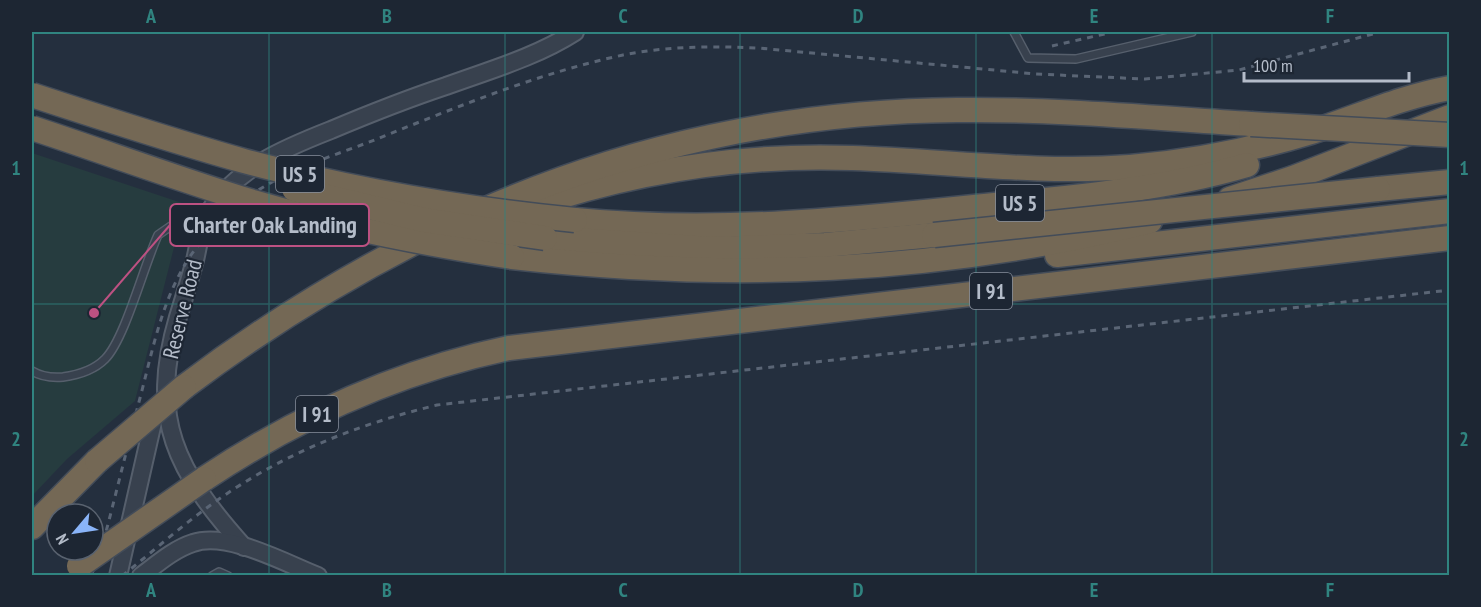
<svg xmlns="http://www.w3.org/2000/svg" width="1481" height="607" font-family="'PT Sans Narrow',sans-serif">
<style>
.green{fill:#263c3f}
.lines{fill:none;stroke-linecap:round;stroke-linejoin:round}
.service-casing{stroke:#565f6c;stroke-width:10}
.tertiary-casing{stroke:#565f6c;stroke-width:20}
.motorway-casing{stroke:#434c59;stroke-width:27}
.service{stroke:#38414e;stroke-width:7}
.tertiary{stroke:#38414e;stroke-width:16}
.motorway{stroke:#746855;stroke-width:24}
.rail{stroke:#5a6575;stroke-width:3;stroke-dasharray:6 6;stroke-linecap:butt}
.motorway-bridge-casing{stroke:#434c59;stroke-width:27;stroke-linecap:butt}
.motorway-bridge{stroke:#746855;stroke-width:24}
.grid{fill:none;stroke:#308480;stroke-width:1.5;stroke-opacity:0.55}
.labels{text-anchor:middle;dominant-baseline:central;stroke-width:4.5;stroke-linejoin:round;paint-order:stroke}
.shield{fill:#1d2633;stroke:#878f9c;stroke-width:1.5}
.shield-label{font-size:21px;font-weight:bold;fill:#b4bcc9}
.street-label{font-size:22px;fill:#b4bcc9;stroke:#1d2633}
.leader{fill:none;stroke:#bd5182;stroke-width:2}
.callout-dot{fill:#bd5182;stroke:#1d2633;stroke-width:2}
.callout{fill:#1d2633;stroke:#bd5182;stroke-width:2}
.callout-label{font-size:24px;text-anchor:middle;font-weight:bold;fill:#b4bcc9}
.neatline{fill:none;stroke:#308480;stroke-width:2}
.grid-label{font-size:20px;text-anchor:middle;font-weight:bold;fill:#308480}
</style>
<rect width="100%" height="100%" fill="#242f3e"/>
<polygon class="green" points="32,153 185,204 135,401 67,459 32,496"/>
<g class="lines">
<g class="service-casing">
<g id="service">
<polyline points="1014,32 1028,58 1076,59 1192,32"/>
<path d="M32 371C42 377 51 378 63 377 78 375 93 371 105 359 125 339 144 265 158 235L171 226 202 228"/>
<polyline points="212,576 219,572 228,576"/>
</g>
</g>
<g class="tertiary-casing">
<g id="tertiary">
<path d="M244 547C176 471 148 419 178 317 184 298 190 279 195 260 199 244 200 226 209 212 236 168 285 148 331 130 369 114 407 99 446 86 490 70 536 57 575 32"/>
<polyline points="118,576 156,409"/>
<path d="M141 576C157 564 174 549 193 543 227 531 285 563 318 576"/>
</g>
</g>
<g class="motorway-casing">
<g id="motorway">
<polyline points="1378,189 1450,182"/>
<polyline points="1230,199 1293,178 1450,117"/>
<path d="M528 207C633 171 741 154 852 158 945 161 1037 174 1130 167 1191 162 1252 150 1311 132 1358 117 1400 97 1450 88"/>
<path d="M477 213C627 146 792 111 957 110 1055 109 1153 118 1251 124"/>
<path d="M575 220C709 233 840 221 974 207 1066 198 1158 191 1247 165"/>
<polyline points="545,238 712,249 825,245 934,235"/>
<polyline points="1057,255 1450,211"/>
<path d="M512 257C731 281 936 274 1150 221"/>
<path d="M184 387C261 329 343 278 429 235"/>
<path d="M204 479C297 417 400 371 509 348L1450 238"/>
<polyline points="32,527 97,461"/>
</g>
</g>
<use href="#service" class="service"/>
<use href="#tertiary" class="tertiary"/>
<use href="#motorway" class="motorway"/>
<g class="rail">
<polyline points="1052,46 1113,32"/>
<path d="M91 576 102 547C115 498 127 448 140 398 153 349 162 298 191 255 208 231 230 209 254 193 291 168 336 155 377 139 457 107 539 73 623 55 668 46 713 46 758 48L1036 74 1145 79 1239 70 1380 32"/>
<path d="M122 576C151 553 179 528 208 507 277 456 355 425 437 405L1450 290"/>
</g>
<g class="motorway-bridge-casing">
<g id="motorway-bridge">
<path d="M32 95C102 118 173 141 244 161 352 190 464 209 575 220"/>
<polyline points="1251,124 1450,135"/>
<path d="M32 128C105 152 178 179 253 202 338 227 425 244 512 257"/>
<polyline points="294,189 424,220 545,238"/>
<polyline points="934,235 1378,189"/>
<polyline points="97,461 184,387"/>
<polyline points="79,566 204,479"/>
</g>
</g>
<use href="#motorway-bridge" class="motorway-bridge"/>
</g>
<path class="grid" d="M269 32V576M505 32V576M740 32V576M976 32V576M1212 32V576M32 304H1450"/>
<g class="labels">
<g class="shield">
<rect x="276" y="156" width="48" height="36" rx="4.5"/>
<rect x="996" y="185" width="48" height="36" rx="4.5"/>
<rect x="970" y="273" width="42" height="36" rx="4.5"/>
<rect x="296" y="396" width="42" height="36" rx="4.5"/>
</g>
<g class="shield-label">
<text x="300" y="174">US 5</text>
<text x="1020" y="203">US 5</text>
<text x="991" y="291">I 91</text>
<text x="317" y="414">I 91</text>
</g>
<g class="street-label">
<text transform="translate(182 309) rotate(-76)">Reserve Road</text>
</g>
</g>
<path class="leader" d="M94 313L170 225"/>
<circle class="callout-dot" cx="94" cy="313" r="6"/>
<rect class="callout" x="170" y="204" width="199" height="42" rx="6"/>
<g class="callout-label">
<text x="270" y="233">Charter Oak Landing</text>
</g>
<rect width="1481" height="607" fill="none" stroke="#1d2633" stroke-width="66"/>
<g transform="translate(75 532) rotate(241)"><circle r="28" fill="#1d2633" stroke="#59626f" stroke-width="1.5"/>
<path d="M0-4.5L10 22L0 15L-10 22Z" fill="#8ab4f8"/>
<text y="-9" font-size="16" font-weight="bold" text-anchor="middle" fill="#b4bcc9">N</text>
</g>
<path d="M1244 72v9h165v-9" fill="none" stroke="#b4bcc9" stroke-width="3"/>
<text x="1253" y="72" font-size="18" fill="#b4bcc9" stroke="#1d2633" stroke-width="4.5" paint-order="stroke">100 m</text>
<rect x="33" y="33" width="1415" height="541" class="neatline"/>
<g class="grid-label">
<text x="151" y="23">A</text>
<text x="387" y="23">B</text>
<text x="623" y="23">C</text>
<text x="858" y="23">D</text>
<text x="1094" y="23">E</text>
<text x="1330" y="23">F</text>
<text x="16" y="175">1</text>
<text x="1464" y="175">1</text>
<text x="16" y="446">2</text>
<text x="1464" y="446">2</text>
<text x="151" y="597">A</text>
<text x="387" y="597">B</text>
<text x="623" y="597">C</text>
<text x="858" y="597">D</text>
<text x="1094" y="597">E</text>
<text x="1330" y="597">F</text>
</g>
</svg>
